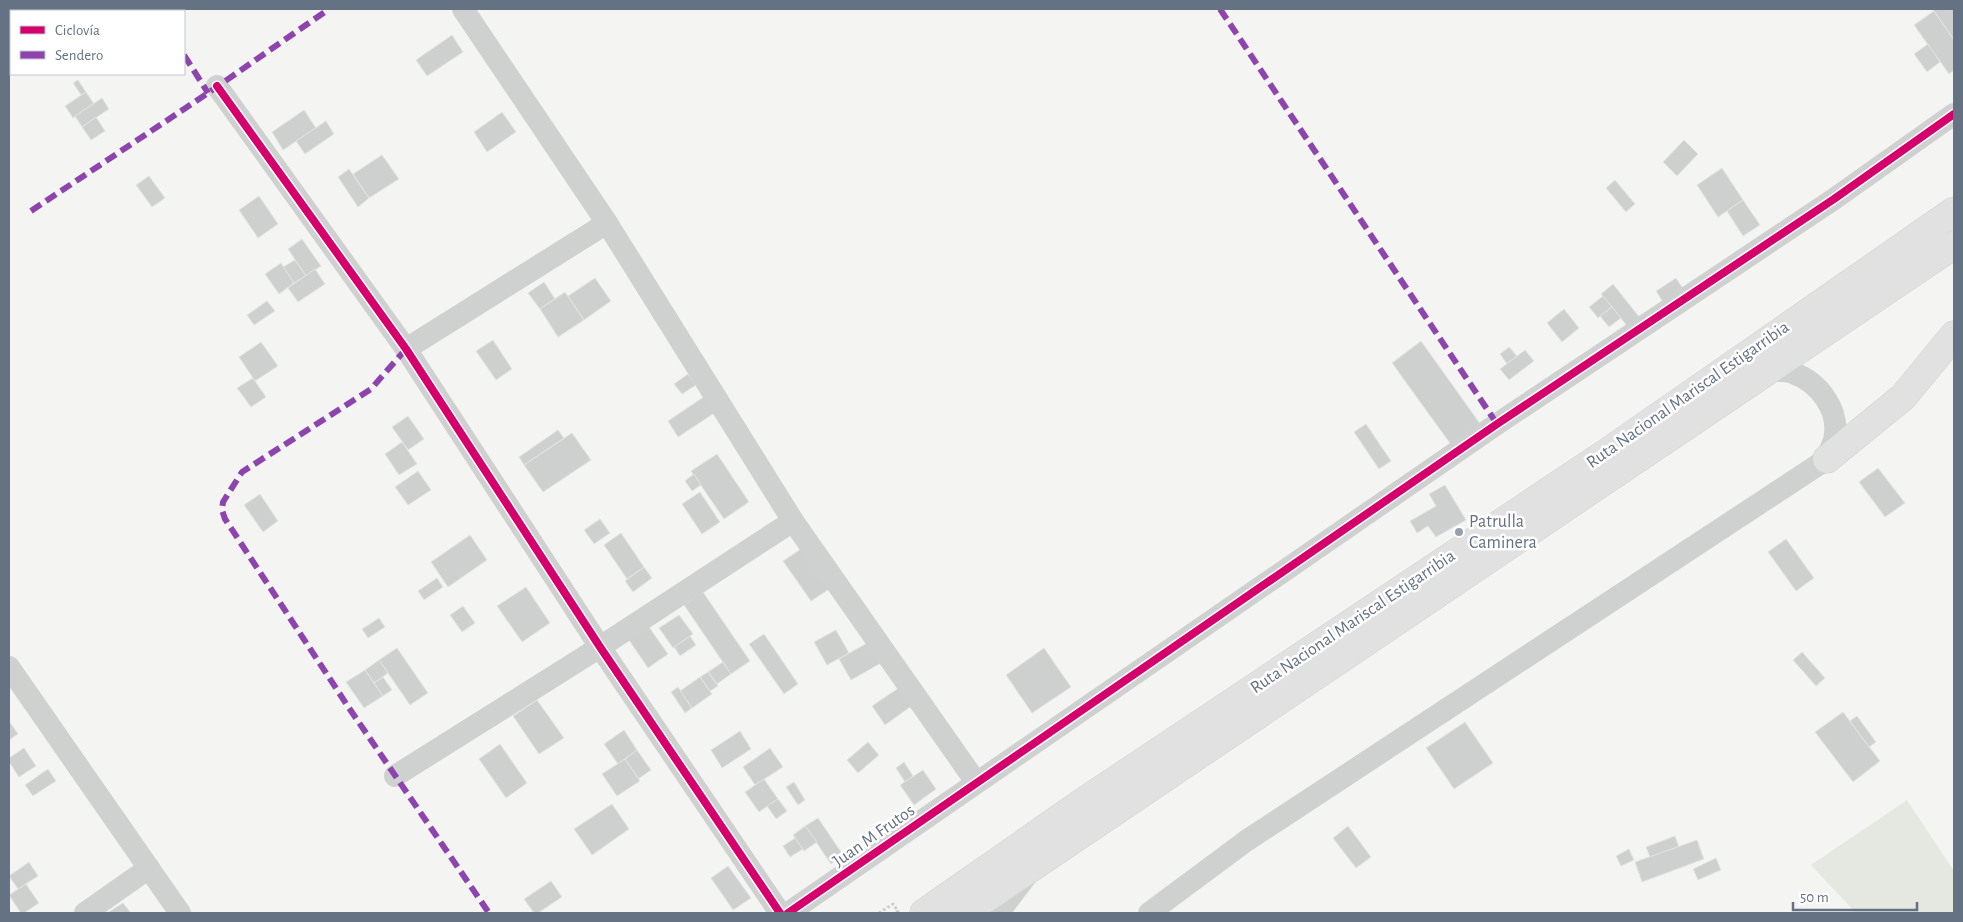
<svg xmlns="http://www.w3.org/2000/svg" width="1963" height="922" font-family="'Alegreya Sans',sans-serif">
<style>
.green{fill:#e4e8e1}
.building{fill:#ced0d0;stroke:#e4e4e3}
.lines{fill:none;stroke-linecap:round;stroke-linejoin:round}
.highway-casing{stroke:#d1d2d2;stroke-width:29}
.path{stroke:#cbcccd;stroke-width:3;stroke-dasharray:2.5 2.5;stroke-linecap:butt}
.minor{stroke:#cfd0d0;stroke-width:22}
.highway{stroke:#e1e1e2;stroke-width:28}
.quiet{stroke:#8e44ad;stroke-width:6;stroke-dasharray:12 6;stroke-linecap:butt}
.cycleway-casing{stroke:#fff;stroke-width:11}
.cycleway{stroke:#d6006c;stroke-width:8}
.poi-dot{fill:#96a0ab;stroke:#fff;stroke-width:2}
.labels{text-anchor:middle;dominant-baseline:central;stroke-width:5;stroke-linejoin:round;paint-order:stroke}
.street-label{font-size:18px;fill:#647284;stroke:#fff}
.poi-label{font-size:18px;fill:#647284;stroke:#fff;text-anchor:start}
</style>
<rect width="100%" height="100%" fill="#f4f5f3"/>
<polygon class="green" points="1907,800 1954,871 1954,913 1856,913 1811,865"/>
<g class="building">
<polygon points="131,9 145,9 147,11 127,11"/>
<polygon points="1932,9 1954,9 1954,40 1934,11"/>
<polygon points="1934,11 1954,40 1954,70 1949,74 1914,25"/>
<polygon points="452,35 463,52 427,76 416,60"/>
<polygon points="1928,44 1940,62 1927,72 1914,54"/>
<polygon points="78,80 86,92 81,95 73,83"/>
<polygon points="86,92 94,104 73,118 65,106"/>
<polygon points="102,98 109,109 82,127 75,116"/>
<polygon points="304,110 316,128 283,150 272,132"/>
<polygon points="502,112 516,132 487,152 474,132"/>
<polygon points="96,117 105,131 91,140 82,127"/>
<polygon points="326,121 334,134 305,154 296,141"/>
<polygon points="1684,140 1698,154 1677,176 1663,162"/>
<polygon points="382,155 399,179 369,198 353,174"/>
<polygon points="1722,168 1743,200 1718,217 1697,185"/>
<polygon points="349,169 369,198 358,207 338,177"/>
<polygon points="149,176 165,198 152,207 136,185"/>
<polygon points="1615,180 1635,204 1626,212 1606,188"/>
<polygon points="259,196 278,224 258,238 239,210"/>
<polygon points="1743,200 1760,225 1743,236 1727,211"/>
<polygon points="302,239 321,266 306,276 288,249"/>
<polygon points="295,260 306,276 294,283 283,267"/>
<polygon points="281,263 294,283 279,294 265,274"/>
<polygon points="315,269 325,284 298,302 288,288"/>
<polygon points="595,278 611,301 584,320 568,296"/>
<polygon points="1676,278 1685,292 1665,305 1656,291"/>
<polygon points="544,282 555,299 540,309 528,293"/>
<polygon points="1613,284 1640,318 1628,327 1601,294"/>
<polygon points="565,292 584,320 558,337 540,309"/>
<polygon points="1603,296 1612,307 1598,318 1589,307"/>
<polygon points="267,301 275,311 254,325 247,315"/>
<polygon points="1612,307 1621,318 1609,327 1600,316"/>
<polygon points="1564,309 1579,328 1562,342 1547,323"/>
<polygon points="493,340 512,369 496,380 476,351"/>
<polygon points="1421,341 1481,425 1452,446 1392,363"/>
<polygon points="261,342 278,366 255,381 239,357"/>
<polygon points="1509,347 1517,356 1507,364 1500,354"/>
<polygon points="1525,350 1534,361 1509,380 1500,369"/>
<polygon points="688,374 696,385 682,394 674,384"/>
<polygon points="253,378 266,397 251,407 237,388"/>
<polygon points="708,394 719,410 678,437 668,421"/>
<polygon points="408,416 424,439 408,450 392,427"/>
<polygon points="1366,424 1391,461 1379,469 1354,432"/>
<polygon points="558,430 564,438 524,465 519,457"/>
<polygon points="572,433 591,460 543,492 524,465"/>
<polygon points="402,442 417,464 399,475 385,454"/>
<polygon points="717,454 749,502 724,519 691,471"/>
<polygon points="1878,468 1905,503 1885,517 1859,482"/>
<polygon points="418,471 431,490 408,505 395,487"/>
<polygon points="694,474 701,485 692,491 685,481"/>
<polygon points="1445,485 1466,520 1436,537 1428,526 1417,533 1410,521 1436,506 1429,494"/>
<polygon points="700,492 720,522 702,534 682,504"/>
<polygon points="260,494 278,521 263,532 244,505"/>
<polygon points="600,519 610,533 594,544 584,530"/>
<polygon points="621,533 644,567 627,579 604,545"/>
<polygon points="470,535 487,560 448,587 431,562"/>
<polygon points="1786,539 1814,578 1796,591 1768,552"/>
<polygon points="804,547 831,588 811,601 783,561"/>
<polygon points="644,567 652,578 633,592 625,581"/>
<polygon points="437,578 443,587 424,600 418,591"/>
<polygon points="526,587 550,623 522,642 497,606"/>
<polygon points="703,592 750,661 731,674 684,605"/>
<polygon points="463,606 475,623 462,632 450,615"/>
<polygon points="679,615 693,634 673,648 659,628"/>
<polygon points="379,618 385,627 368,638 362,629"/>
<polygon points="649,627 668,654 648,668 629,640"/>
<polygon points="836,630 849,653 827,665 814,642"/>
<polygon points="764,634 798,684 784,694 749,644"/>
<polygon points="690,636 696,645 680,656 674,647"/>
<polygon points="869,642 881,663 851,680 839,659"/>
<polygon points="397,648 428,693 410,705 379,660"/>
<polygon points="1044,648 1071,687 1032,713 1006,675"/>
<polygon points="1802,652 1825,678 1816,686 1793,660"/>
<polygon points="379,660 388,673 374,683 365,670"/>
<polygon points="723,662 731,674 717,684 708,672"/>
<polygon points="365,670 383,696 364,708 346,682"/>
<polygon points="708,672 718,686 710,691 700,677"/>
<polygon points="383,677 392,690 383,696 374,683"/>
<polygon points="700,677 712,694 692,708 680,691"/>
<polygon points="678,687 692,708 685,713 671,692"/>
<polygon points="900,687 913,705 885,725 872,706"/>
<polygon points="537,700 564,738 539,754 513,716"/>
<polygon points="1843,712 1880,761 1853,782 1815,732"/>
<polygon points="1857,716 1876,742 1869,747 1850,721"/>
<polygon points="9,721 18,734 9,740"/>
<polygon points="1465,722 1493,763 1454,789 1426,748"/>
<polygon points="624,730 637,750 618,764 604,744"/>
<polygon points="740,731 751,749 722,768 711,750"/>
<polygon points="868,742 879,755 858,773 847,760"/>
<polygon points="500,744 527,783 506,798 479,759"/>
<polygon points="24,748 36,766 19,777 9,762 9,758"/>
<polygon points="770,748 783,767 755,785 743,767"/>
<polygon points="637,750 651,770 638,779 625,759"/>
<polygon points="625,759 640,781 617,796 602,774"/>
<polygon points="904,762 913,776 905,782 896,768"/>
<polygon points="48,769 56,781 33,796 25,785"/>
<polygon points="923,770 936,789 914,805 900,785"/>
<polygon points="764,779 778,799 759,812 745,792"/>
<polygon points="794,782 805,800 798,805 786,787"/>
<polygon points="778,799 787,811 776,819 767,806"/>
<polygon points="612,804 629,829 592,855 574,829"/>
<polygon points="818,818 843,855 831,864 805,826"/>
<polygon points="805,826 817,842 804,851 793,835"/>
<polygon points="1348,826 1371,857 1356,868 1333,838"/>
<polygon points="1675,836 1679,847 1650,857 1646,847"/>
<polygon points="795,838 803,849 790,857 783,846"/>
<polygon points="1697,840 1704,859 1642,882 1635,862"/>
<polygon points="1629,849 1634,860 1621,866 1616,856"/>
<polygon points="1716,858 1721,870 1698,880 1693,869"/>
<polygon points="29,862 38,876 18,889 9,876"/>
<polygon points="728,866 751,898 733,910 711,878"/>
<polygon points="551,881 562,897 538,913 534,913 524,899"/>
<polygon points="26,884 39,903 24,913 21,913 9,895"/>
<polygon points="123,903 131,913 107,913"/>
</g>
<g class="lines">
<g class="highway-casing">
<g id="highway">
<polyline points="1827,459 1903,397 1954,335"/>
<polyline points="924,913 1083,802 1609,451 1954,211"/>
<polyline points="964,913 1954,245"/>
</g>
</g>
<polyline class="path" points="879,913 893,904 898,911 894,913"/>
<g class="minor">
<polyline points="463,9 607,223 793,521 976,782"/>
<polyline points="217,86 406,349 600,647 780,913"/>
<polyline points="406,349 607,223"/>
<polyline points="9,667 180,913"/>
<polyline points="395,776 600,647 793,521"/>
<polyline points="85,913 149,868"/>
<polyline points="788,913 1497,424 1834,199 1954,114"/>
<polyline points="1002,913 1002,908 1027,875"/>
<path d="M1149 913 1246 841 1827 459C1829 452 1832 446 1834 440 1841 411 1819 382 1793 373 1786 370 1777 371 1769 371"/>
</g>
<use href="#highway" class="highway"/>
<g class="quiet">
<polyline points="154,9 155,11"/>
<polyline points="1220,9 1497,424"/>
<polyline points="184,55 208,93"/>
<polyline points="31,211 208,93 329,9"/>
<polyline points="406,349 371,389 242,472 223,502 222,510 225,519 349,708 489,913"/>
</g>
<g class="cycleway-casing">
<g id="cycleway">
<polyline points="217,86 406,349 600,647 780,913"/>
<polyline points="788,913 1497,424 1834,199 1954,114"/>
</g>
</g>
<use href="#cycleway" class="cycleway"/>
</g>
<circle class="poi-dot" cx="1459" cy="532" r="5"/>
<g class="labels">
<g class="street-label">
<text transform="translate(1688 395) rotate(-35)">Ruta Nacional Mariscal Estigarribia</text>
<text transform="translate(1353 622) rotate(-34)">Ruta Nacional Mariscal Estigarribia</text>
<text transform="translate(874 836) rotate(-35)">Juan M Frutos</text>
</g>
<g class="poi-label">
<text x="1469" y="522">Patrulla<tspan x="1469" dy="21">Caminera</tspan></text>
</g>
</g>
<rect width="1963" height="922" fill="none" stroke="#647284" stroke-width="20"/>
<rect x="10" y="10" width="175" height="65" fill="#ffffff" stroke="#c1c7ce"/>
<rect x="20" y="26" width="25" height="8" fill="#d6006c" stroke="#c1c7ce"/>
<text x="55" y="35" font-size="15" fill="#647284">Ciclovía</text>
<rect x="20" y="51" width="25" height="8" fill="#8e44ad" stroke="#c1c7ce"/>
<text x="55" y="60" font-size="15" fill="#647284">Sendero</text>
<path d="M1793 902v8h124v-8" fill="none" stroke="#647284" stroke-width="2.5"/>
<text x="1800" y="902" font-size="15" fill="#647284" stroke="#ffffff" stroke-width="4" paint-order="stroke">50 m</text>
</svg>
